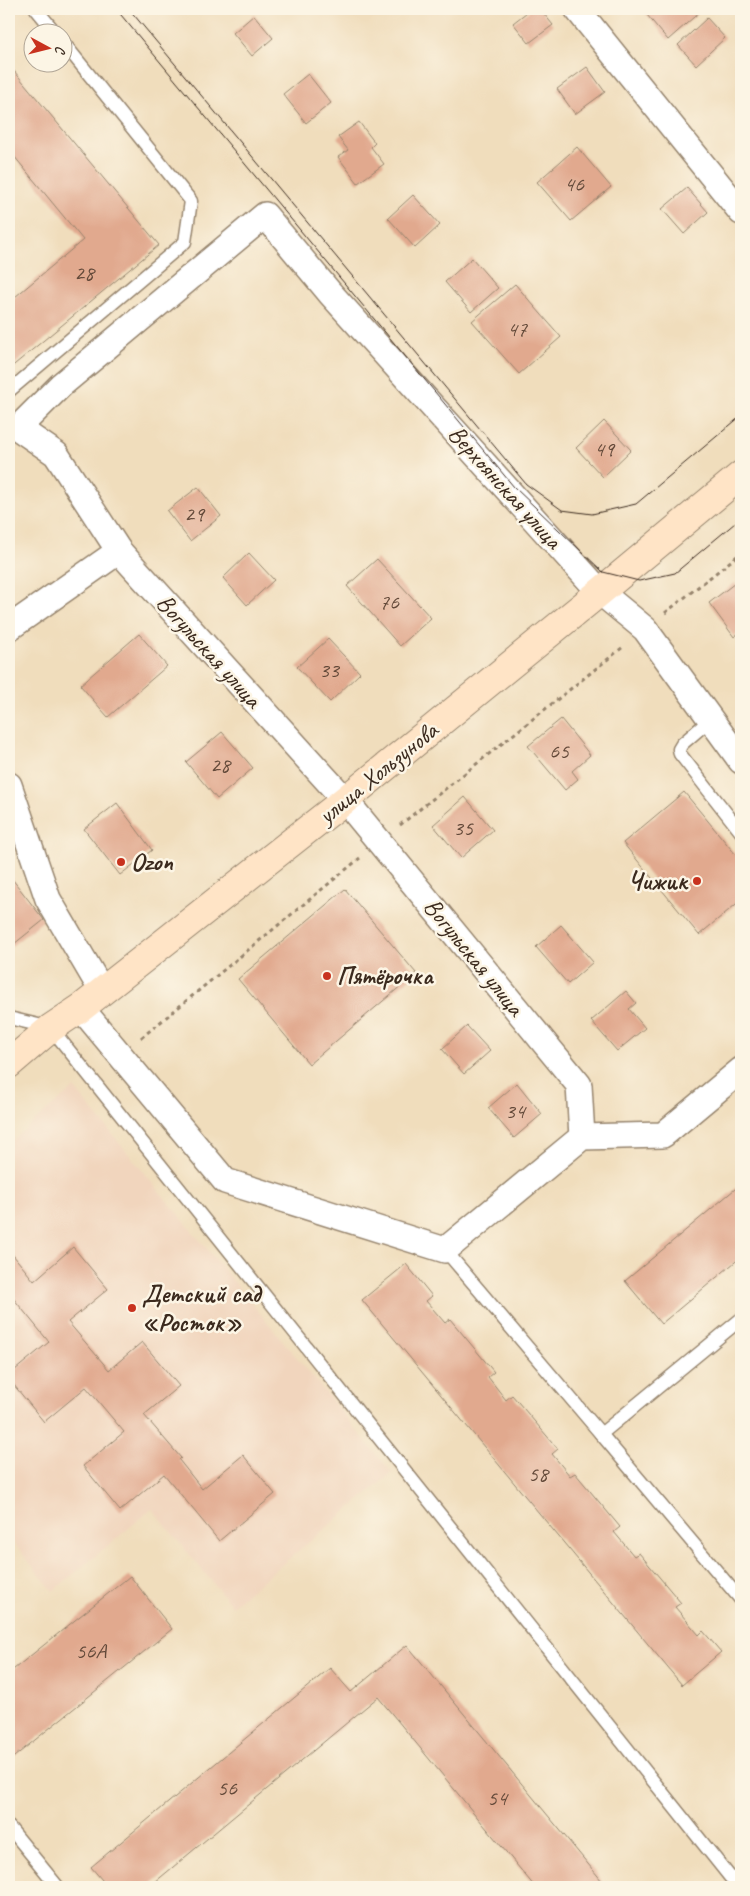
<svg xmlns="http://www.w3.org/2000/svg" width="750" height="1896" font-family="Caveat,sans-serif">
<style>
.built{fill:#f1d5bd}
.building{fill:#e1a98e}
.lines{fill:none;stroke-linecap:round;stroke-linejoin:round}
.lane-casing{stroke:#96846d;stroke-width:15}
.street-casing{stroke:#96846d;stroke-width:28}
.secondary-casing{stroke:#96846d;stroke-width:30}
.path{stroke:#96846d;stroke-width:3;stroke-dasharray:4 4;stroke-linecap:butt}
.lane{stroke:#fff;stroke-width:12}
.street{stroke:#fff;stroke-width:25}
.secondary{stroke:#ffe4c6;stroke-width:28}
.tram{stroke:#3b2a1e;stroke-width:1}
.poi-dot{fill:#c8321e;stroke:#fcf5e5;stroke-width:2}
.labels{text-anchor:middle;dominant-baseline:central;stroke-width:5;stroke-linejoin:round;paint-order:stroke}
.number-label{font-size:22px;fill:#644a3a}
.street-label{font-size:25px;fill:#3b2a1e;stroke:#fcf5e5}
.poi-label{font-size:25px;font-weight:bold;fill:#3b2a1e;stroke:#fcf5e5;text-anchor:start}
</style>
<rect width="100%" height="100%" fill="#fcf5e5"/>
<filter id="ink" filterUnits="userSpaceOnUse"><feTurbulence type="fractalNoise" baseFrequency=".02" numOctaves="2"/><feDisplacementMap in="SourceGraphic" scale="10" xChannelSelector="R" yChannelSelector="G"/><feConvolveMatrix kernelMatrix="1 2 1 2 8 2 1 2 1" color-interpolation-filters="sRGB"/></filter>
<filter id="wash" filterUnits="userSpaceOnUse"><feTurbulence type="fractalNoise" baseFrequency=".0096" numOctaves="4" result="noise"/><feDisplacementMap in="SourceGraphic" scale="20" xChannelSelector="R" yChannelSelector="G"/><feGaussianBlur stdDeviation="1.12" result="paint"/><feColorMatrix in="noise" values="0 0 0 0 0 0 0 0 0 0 0 0 0 0 0 0 0 1.4 0 .05"/><feComposite in="paint" operator="in"/></filter>
<g filter="url(#wash)">
<rect width="100%" height="100%" fill="#f0ddbc"/>
<polygon class="built" points="74,1088 392,1473 232,1606 152,1509 53,1591 9,1537 9,1143"/>
<g id="blocks">
<g class="building">
<polygon points="531,9 540,9 553,25 529,43 513,23"/>
<polygon points="642,9 703,9 668,40"/>
<polygon points="254,15 273,38 252,56 233,33"/>
<polygon points="707,18 725,38 696,65 678,45"/>
<polygon points="9,65 159,245 9,369 9,302 83,240 9,150"/>
<polygon points="587,67 605,92 575,114 557,89"/>
<polygon points="308,74 331,103 306,123 283,94"/>
<polygon points="359,122 375,143 371,147 384,164 358,183 338,157 348,150 338,137"/>
<polygon points="577,147 611,187 571,221 537,182"/>
<polygon points="687,188 708,212 684,234 662,209"/>
<polygon points="413,195 440,225 415,248 388,218"/>
<polygon points="472,258 498,288 471,312 445,282"/>
<polygon points="515,284 561,337 519,374 472,321"/>
<polygon points="604,421 631,450 603,477 576,448"/>
<polygon points="198,487 221,516 190,541 167,511"/>
<polygon points="249,553 274,580 247,605 223,578"/>
<polygon points="377,559 431,618 400,646 347,586"/>
<polygon points="735,583 741,591 741,635 740,632 734,637 709,603"/>
<polygon points="139,634 167,666 108,717 80,685"/>
<polygon points="328,639 360,673 330,702 297,667"/>
<polygon points="561,719 590,755 572,771 578,779 565,790 528,746"/>
<polygon points="222,732 253,768 217,799 186,762"/>
<polygon points="684,792 741,861 741,900 699,935 623,843"/>
<polygon points="465,797 493,830 461,858 433,825"/>
<polygon points="117,803 152,850 120,875 84,829"/>
<polygon points="9,875 44,920 9,948"/>
<polygon points="345,889 416,973 309,1064 238,979"/>
<polygon points="561,925 593,962 568,984 536,947"/>
<polygon points="626,991 636,1003 629,1009 645,1028 617,1051 591,1021"/>
<polygon points="467,1026 490,1051 464,1074 442,1049"/>
<polygon points="517,1083 542,1114 514,1138 488,1108"/>
<polygon points="741,1184 741,1257 661,1324 625,1281"/>
<polygon points="73,1247 108,1289 68,1322 109,1370 142,1342 179,1386 144,1415 181,1458 179,1460 202,1489 243,1455 275,1494 219,1541 164,1474 120,1511 83,1466 124,1432 86,1387 44,1422 9,1379 9,1375 49,1342 9,1293 9,1250 34,1281"/>
<polygon points="406,1264 432,1296 426,1301 445,1323 450,1319 494,1372 488,1377 506,1400 512,1395 558,1449 552,1454 570,1476 575,1473 620,1527 614,1532 634,1556 639,1553 681,1603 675,1607 699,1635 703,1631 721,1652 682,1685 362,1300"/>
<polygon points="130,1576 172,1629 9,1761 9,1673"/>
<polygon points="407,1645 607,1887 535,1887 378,1697 149,1887 108,1887 91,1867 330,1668 351,1692"/>
</g>
</g>
</g>
<g filter="url(#ink)">
<use href="#blocks" fill-opacity="0" stroke="#96846d" stroke-width="1"/>
<g class="lines">
<g class="lane-casing">
<g id="lane">
<polyline points="36,9 55,32"/>
<polyline points="9,391 185,242 191,201 62,41"/>
<polyline points="711,719 682,744 679,749 680,754 741,832"/>
<polyline points="9,1018 51,1028 738,1887"/>
<polyline points="445,1250 601,1434 741,1319"/>
<polyline points="601,1434 741,1600"/>
<polyline points="9,1827 58,1887"/>
</g>
</g>
<g class="street-casing">
<g id="street">
<polyline points="577,9 741,212"/>
<polyline points="9,628 119,551"/>
<polyline points="9,785 48,899 102,991"/>
<polyline points="81,1008 225,1181 445,1250 582,1137 663,1135 741,1070"/>
<polyline points="582,1137 579,1085 345,800 119,551 56,454 18,428 61,385 265,215 330,293 600,592 645,629 741,761"/>
</g>
</g>
<g class="secondary-casing">
<polyline id="secondary" points="9,1064 51,1028 81,1008 345,800 600,592 741,475"/>
</g>
<g class="path">
<polyline points="665,613 741,553"/>
<polyline points="400,825 623,647"/>
<polyline points="141,1038 360,858"/>
</g>
<use href="#lane" class="lane"/>
<use href="#street" class="street"/>
<use href="#secondary" class="secondary"/>
<g class="tram">
<polyline points="116,9 514,487 603,572 639,581 675,573 741,518"/>
<polyline points="129,9 526,484 562,510 592,514 636,504 741,416"/>
</g>
</g>
</g>
<g class="poi-dot">
<circle cx="121" cy="862" r="5"/>
<circle cx="697" cy="881" r="5"/>
<circle cx="327" cy="976" r="5"/>
<circle cx="132" cy="1308" r="5"/>
</g>
<g class="labels">
<g class="number-label">
<text x="574" y="184">46</text>
<text x="84" y="273">28</text>
<text x="517" y="329">47</text>
<text x="604" y="449">49</text>
<text x="194" y="514">29</text>
<text x="389" y="602">76</text>
<text x="329" y="670">33</text>
<text x="559" y="751">65</text>
<text x="220" y="765">28</text>
<text x="463" y="828">35</text>
<text x="515" y="1111">34</text>
<text x="538" y="1474">58</text>
<text x="91" y="1651">56А</text>
<text x="227" y="1788">56</text>
<text x="497" y="1798">54</text>
</g>
<g class="street-label">
<text transform="translate(505 487) rotate(48)">Верхоянская улица</text>
<text transform="translate(209 651) rotate(48)">Вогульская улица</text>
<text transform="translate(378 773) rotate(-39)">улица Хользунова</text>
<text transform="translate(474 957) rotate(51)">Вогульская улица</text>
</g>
<g class="poi-label">
<text x="131" y="862">Ozon</text>
<text x="687" y="881" text-anchor="end">Чижик</text>
<text x="337" y="976">Пятёрочка</text>
<text x="142" y="1294">Детский сад<tspan x="142" dy="29">«Росток»</tspan></text>
</g>
</g>
<rect width="750" height="1896" fill="none" stroke="#fcf5e5" stroke-width="30"/>
<g transform="translate(48 48) rotate(97)"><circle r="24" fill="#fcf5e5" stroke="#afa495"/>
<path d="M0-4L9 19L0 12L-9 19Z" fill="#c8321e"/>
<text y="-8" font-size="14" font-weight="bold" text-anchor="middle" fill="#3b2a1e">С</text>
</g>
</svg>
